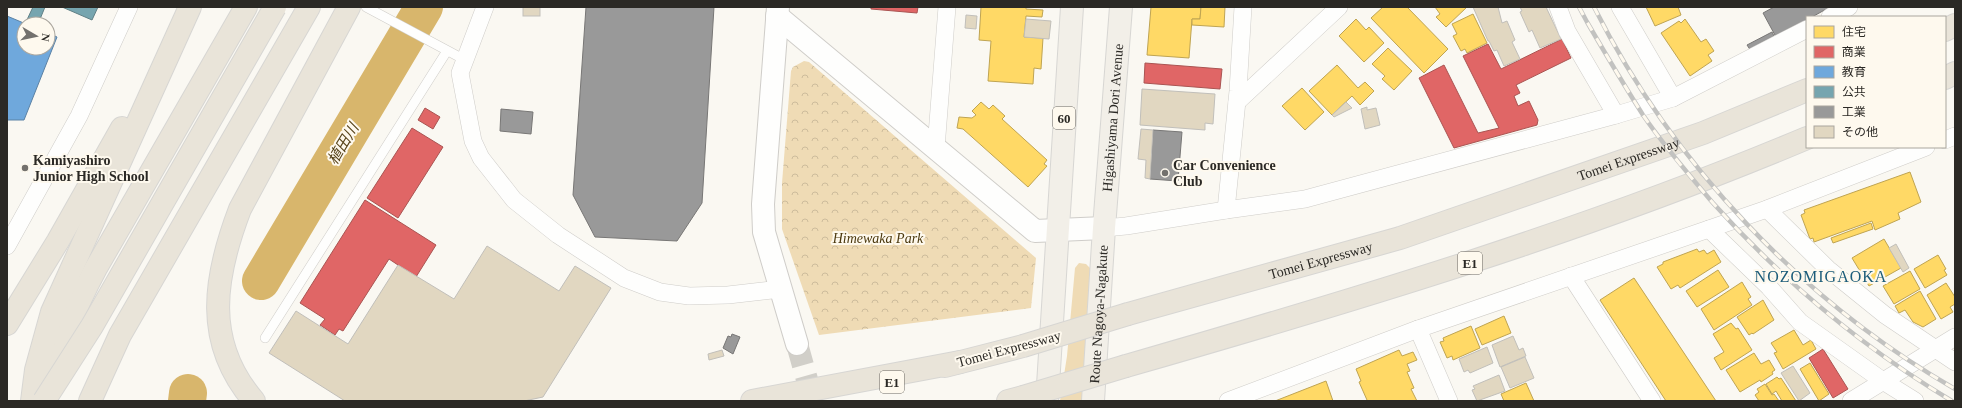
<svg xmlns="http://www.w3.org/2000/svg" width="1962" height="408" font-family="'Times New Roman','Noto Sans JP',serif">
<style>
.green{fill:#efdbb5}
.park{fill:url(#park-crowns)}
.homes{fill:#ffd966;stroke:#bfa452}
.shops{fill:#e06666;stroke:#aa5452}
.schools{fill:#6fa8dc;stroke:#5b82a5}
.public{fill:#76a5af;stroke:#608086}
.industry{fill:#999;stroke:#787776}
.lines{fill:none;stroke-linecap:round;stroke-linejoin:round}
.river{stroke:#d8b66c;stroke-width:38}
.building{fill:#e1d7c1;stroke:#c1bfba}
.tertiary-tunnel{stroke:#d1cfc9;stroke-width:22;stroke-dasharray:22 11;stroke-linecap:butt}
.service-casing{stroke:#cfcdc9;stroke-width:10}
.minor-casing{stroke:#cfcdc9;stroke-width:18}
.tertiary-casing{stroke:#cfcdc9;stroke-width:24}
.primary-casing{stroke:#d7d6d3;stroke-width:24}
.motorway-casing{stroke:#d7d6d3;stroke-width:24}
.service{stroke:#fefefd;stroke-width:9}
.minor{stroke:#fefefd;stroke-width:17}
.tertiary{stroke:#fefefd;stroke-width:22}
.primary{stroke:#f2efe8;stroke-width:22}
.motorway{stroke:#e9e4d9;stroke-width:22}
.rail-casing{stroke:#c2c2c0;stroke-width:4.5}
.rail{stroke:#fef9ee;stroke-width:3;stroke-dasharray:9;stroke-linecap:butt}
.motorway-bridge-casing{stroke:#d7d6d3;stroke-width:24;stroke-linecap:butt}
.motorway-bridge{stroke:#e9e4d9;stroke-width:22}
.poi-dot{fill:#73716d;stroke:#fef9ee;stroke-width:1.5}
.labels{text-anchor:middle;dominant-baseline:central;stroke-width:4;stroke-linejoin:round;paint-order:stroke}
.shield{fill:#fef9ee;stroke:#6a6761;stroke-width:1}
.shield-label{font-size:13px;font-weight:bold;fill:#2b2925}
.street-label{font-size:14px;fill:#2b2925;stroke:#fef9ee}
.poi-label{font-size:14px;font-weight:bold;fill:#2b2925;stroke:#fef9ee;text-anchor:start}
.park-label{font-size:14px;font-style:italic;fill:#4b380d;stroke:#fef9ee}
.water-label{font-size:15px;font-style:italic;fill:#57441a;stroke:#fef9ee}
.quarter-label{font-size:16px;letter-spacing:1px;fill:#1c5c7a;stroke:#fef9ee}
</style>
<defs>
<pattern id="park-crowns" width="20" height="18" patternUnits="userSpaceOnUse"><rect width="20" height="18" fill="#efdbb5"/><path d="M2 6a3 3 0 1 1 6 0M12 15a3 3 0 1 1 6 0" fill="none" stroke="#cdbc9c"/></pattern>
</defs>
<rect width="100%" height="100%" fill="#faf8f2"/>
<polygon class="green" points="1079,263 1086,264 1091,269 1082,401 1060,401 1067,356 1075,268"/>
<polygon class="park" points="804,61 809,62 1036,258 1031,308 819,335 782,229 782,183 791,71 793,67"/>
<g class="homes">
<polygon points="981,7 1026,7 1026,9 1043,10 1042,17 1026,16 1024,37 1043,38 1041,69 1034,68 1033,84 988,81 991,41 979,40"/>
<polygon points="1151,7 1201,7 1200,19 1192,19 1189,58 1147,55"/>
<polygon points="1201,7 1225,7 1224,27 1192,25 1192,19 1200,19"/>
<polygon points="1383,7 1407,7 1448,49 1424,73 1371,18"/>
<polygon points="1435,7 1467,7 1446,27 1436,17 1440,14"/>
<polygon points="1646,7 1678,7 1681,15 1655,26"/>
<polygon points="1473,14 1487,43 1467,53 1465,49 1461,51 1453,36 1457,34 1452,24"/>
<polygon points="1356,19 1366,30 1369,27 1384,43 1364,62 1339,36"/>
<polygon points="1685,19 1701,42 1706,39 1714,51 1708,55 1712,61 1690,76 1661,33 1679,21 1681,23"/>
<polygon points="1388,48 1412,71 1394,90 1382,79 1385,76 1372,64"/>
<polygon points="1337,65 1358,88 1365,82 1374,91 1360,105 1352,96 1332,115 1309,91"/>
<polygon points="1302,88 1324,112 1305,130 1282,106"/>
<polygon points="981,102 989,109 993,105 1005,116 1002,119 1047,160 1044,164 1047,166 1028,187 963,129 957,128 959,117 972,118 976,115 972,111"/>
<polygon points="1910,172 1921,202 1898,213 1900,219 1875,230 1872,221 1814,242 1813,238 1810,239 1801,215 1805,213 1804,210"/>
<polygon points="1871,223 1873,229 1833,243 1831,238"/>
<polygon points="1884,239 1901,268 1869,286 1852,258"/>
<polygon points="1697,249 1699,252 1704,250 1707,254 1714,250 1721,262 1680,288 1678,285 1671,289 1657,267 1663,264 1663,262"/>
<polygon points="1938,255 1946,269 1944,270 1947,275 1925,288 1914,269"/>
<polygon points="1718,270 1729,287 1697,307 1686,291"/>
<polygon points="1910,271 1920,289 1894,304 1883,286"/>
<polygon points="1634,278 1716,401 1666,401 1600,300"/>
<polygon points="1742,282 1751,297 1748,299 1752,305 1714,330 1701,309"/>
<polygon points="1946,283 1955,297 1955,304 1950,307 1953,312 1941,319 1927,295"/>
<polygon points="1920,291 1936,319 1923,327 1913,322 1905,310 1899,313 1895,306"/>
<polygon points="1763,300 1774,320 1753,334 1752,333 1749,335 1737,317"/>
<polygon points="1504,316 1511,333 1482,345 1475,329"/>
<polygon points="1731,323 1736,329 1738,328 1752,350 1721,370 1714,358 1724,352 1713,334"/>
<polygon points="1471,326 1480,348 1453,360 1452,356 1447,358 1440,342 1444,341 1443,338"/>
<polygon points="1794,330 1803,345 1811,340 1816,349 1783,369 1774,353 1777,352 1771,343"/>
<polygon points="1399,350 1402,356 1413,352 1417,360 1407,364 1410,371 1407,372 1414,388 1411,389 1417,401 1366,401 1367,400 1359,382 1361,381 1356,369"/>
<polygon points="1754,353 1761,364 1769,360 1775,370 1772,372 1773,374 1761,382 1760,380 1740,392 1726,370"/>
<polygon points="1810,363 1829,394 1819,401 1800,369"/>
<polygon points="1777,377 1779,379 1781,378 1796,401 1782,401 1776,391 1772,394 1766,384"/>
<polygon points="1326,381 1333,401 1275,401"/>
<polygon points="1526,383 1534,401 1504,401 1501,394"/>
<polygon points="1765,384 1772,395 1774,394 1779,401 1759,401 1755,395 1759,392 1757,389"/>
</g>
<g class="shops">
<polygon points="871,7 918,7 917,13 871,9"/>
<polygon points="1562,39 1571,58 1516,85 1520,93 1514,96 1518,106 1529,101 1538,120 1537,125 1454,148 1419,78 1444,65 1478,133 1499,128 1463,56 1488,44 1501,69"/>
<polygon points="1145,63 1222,69 1220,89 1144,83"/>
<polygon points="425,108 440,117 433,129 418,120"/>
<polygon points="412,128 443,147 398,218 367,198"/>
<polygon points="365,200 436,245 416,277 389,259 343,331 339,329 335,335 320,325 325,319 300,303"/>
<polygon points="1823,349 1848,389 1833,398 1809,358"/>
</g>
<polygon class="schools" points="7,16 26,24 24,24 24,48 48,48 48,33 57,37 24,120 7,120"/>
<g class="public">
<polygon points="33,7 45,7 38,24 25,24"/>
<polygon points="62,7 98,7 92,20"/>
</g>
<g class="industry">
<polygon points="586,7 714,7 702,203 677,241 595,237 573,195"/>
<polygon points="1774,7 1830,7 1812,17 1807,17 1807,20 1776,37 1763,13"/>
<polygon points="1772,32 1775,38 1751,51 1747,45"/>
<polygon points="501,109 533,112 531,134 500,131"/>
<polygon points="1153,130 1182,132 1178,181 1150,179"/>
<polygon points="732,334 740,337 733,354 723,348 728,336 731,337"/>
</g>
<g class="lines">
<g class="river">
<polyline points="261,281 424,7"/>
<polyline points="187,401 188,393"/>
</g>
</g>
<g class="building">
<rect x="523" y="7" width="17" height="9"/>
<polygon points="1473,7 1498,7 1502,23 1507,21 1515,40 1512,42 1520,59 1504,66 1497,50 1494,51 1489,41 1488,41"/>
<polygon points="1520,7 1546,7 1561,39 1540,48 1532,30 1529,32 1520,12 1522,11"/>
<polygon points="966,15 977,16 976,29 965,28"/>
<polygon points="1026,19 1051,21 1049,39 1024,37"/>
<polygon points="1142,89 1215,94 1213,124 1205,123 1205,130 1140,125"/>
<polygon points="1346,102 1352,108 1334,117 1332,115"/>
<polygon points="1367,107 1367,110 1376,108 1380,125 1365,129 1361,109"/>
<polygon points="1141,129 1153,130 1150,179 1145,178 1146,160 1138,159"/>
<polygon points="1896,244 1909,268 1903,272 1889,248"/>
<polygon points="487,246 559,291 575,266 611,288 543,397 524,401 345,401 269,353 296,311 348,344 398,265 454,299"/>
<polygon points="1513,336 1519,350 1523,348 1526,356 1500,367 1492,345"/>
<polygon points="1487,347 1493,363 1470,373 1468,370 1464,372 1459,359"/>
<polygon points="722,350 724,356 709,360 708,354"/>
<polygon points="1525,357 1534,378 1510,388 1501,367"/>
<polygon points="1793,366 1810,393 1799,401 1781,373"/>
<polygon points="1499,375 1505,391 1477,401 1472,390 1475,389 1473,386"/>
</g>
<g class="lines">
<polyline class="tertiary-tunnel" points="797,344 813,401"/>
<g class="service-casing">
<g id="service">
<polyline points="366,7 465,60"/>
<polyline points="265,338 447,51"/>
</g>
</g>
<g class="minor-casing">
<g id="minor">
<polyline points="485,7 460,73 473,141 481,158 514,200 558,235 624,278 660,292 689,296 728,295 780,289"/>
<polyline points="1558,7 1567,31 1616,115"/>
<polyline points="1620,7 1673,98"/>
<polyline points="1830,17 1849,7"/>
<polyline points="1237,102 1339,7"/>
<polyline points="1945,140 1955,136"/>
<polyline points="936,148 947,7"/>
<polyline points="1767,209 1828,269 1885,315 1955,362"/>
<polyline points="1226,210 1238,91 1243,7"/>
<polyline points="1104,228 1126,226 1226,210 1305,199 1616,115 1673,98 1807,29"/>
<polyline points="1709,229 1769,287 1800,322 1883,381 1915,401"/>
<polyline points="7,246 79,116 129,7"/>
<polyline points="1571,276 1652,401"/>
<polyline points="1418,329 1449,401"/>
<polyline points="1228,401 1418,329 1767,209 1926,147"/>
<polyline points="1851,401 1955,337"/>
</g>
</g>
<g class="tertiary-casing">
<g id="tertiary">
<polyline points="778,7 763,204 764,232 797,344"/>
<polyline points="777,16 1035,231 1104,228"/>
</g>
</g>
<g class="primary-casing">
<g id="primary">
<polyline points="1047,401 1072,7"/>
<path id="s1" d="M1093 401 1104 228 1121 7"/>
</g>
</g>
<g class="motorway-casing">
<g id="motorway">
<polyline points="1945,30 1955,25"/>
<polyline points="1945,78 1955,73"/>
<path id="s2" d="M1128 314 1400 238 1703 133 1807 90"/>
<polyline points="7,324 58,241 122,128"/>
<polyline points="945,366 1023,346"/>
<path d="M1126 366C1356 300 1586 231 1807 138"/>
<path d="M49 390C59 346 75 307 96 268L246 7"/>
<polyline points="32,401 36,370 52,312 190,7"/>
<polyline points="90,401 120,335 309,7"/>
<path d="M254 401C203 342 214 277 240 209L349 7"/>
<polyline points="752,401 960,362"/>
<polyline points="1008,401 1023,397"/>
</g>
</g>
<use href="#service" class="service"/>
<use href="#minor" class="minor"/>
<use href="#tertiary" class="tertiary"/>
<use href="#primary" class="primary"/>
<use href="#motorway" class="motorway"/>
<g class="rail-casing">
<g id="rail">
<path d="M1579 7 1587 22C1605 53 1624 85 1643 115 1664 146 1689 175 1713 203 1783 281 1862 347 1952 401"/>
<path d="M1594 7C1673 164 1802 301 1955 389"/>
</g>
</g>
<use href="#rail" class="rail"/>
<g class="motorway-bridge-casing">
<g id="motorway-bridge">
<polyline points="1023,346 1128,314"/>
<polyline points="1023,397 1126,366"/>
<polyline points="44,401 92,326 275,7"/>
</g>
</g>
<use href="#motorway-bridge" class="motorway-bridge"/>
</g>
<g class="poi-dot">
<circle cx="25" cy="168" r="4"/>
<circle cx="1165" cy="173" r="4"/>
</g>
<g class="labels">
<g class="shield">
<rect x="1053" y="107" width="22" height="22" rx="3"/>
<rect x="1458" y="252" width="24" height="22" rx="3"/>
<rect x="880" y="371" width="24" height="22" rx="3"/>
</g>
<g class="shield-label">
<text x="1064" y="118">60</text>
<text x="1470" y="263">E1</text>
<text x="892" y="382">E1</text>
</g>
<g class="street-label">
<text stroke="none"><textPath href="#s1" startOffset="284">Higashiyama Dori Avenue</textPath></text>
<text stroke="none"><textPath href="#s2" startOffset="524">Tomei Expressway</textPath></text>
<text stroke="none"><textPath href="#s2" startOffset="200">Tomei Expressway</textPath></text>
<text stroke="none"><textPath href="#s1" startOffset="87">Route Nagoya-Nagakute</textPath></text>
<text transform="translate(1009 349) rotate(-15)">Tomei Expressway</text>
</g>
<g class="poi-label">
<text x="33" y="160">Kamiyashiro<tspan x="33" dy="16">Junior High School</tspan></text>
<text x="1173" y="165">Car Convenience<tspan x="1173" dy="16">Club</tspan></text>
</g>
<g class="park-label">
<text x="878" y="238">Himewaka Park</text>
</g>
<g class="water-label">
<text transform="translate(343 144) rotate(-59)">植田川</text>
</g>
<g class="quarter-label">
<text x="1821" y="276">NOZOMIGAOKA</text>
</g>
</g>
<rect width="1962" height="408" fill="none" stroke="#2b2925" stroke-width="16"/>
<rect x="1806" y="16" width="140" height="132" fill="#fef9ee" stroke="#aaa69e"/>
<rect x="1814" y="26" width="20" height="12" fill="#ffd966" stroke="#aaa69e"/>
<text x="1842" y="36" font-size="12" fill="#2b2925">住宅</text>
<rect x="1814" y="46" width="20" height="12" fill="#e06666" stroke="#aaa69e"/>
<text x="1842" y="56" font-size="12" fill="#2b2925">商業</text>
<rect x="1814" y="66" width="20" height="12" fill="#6fa8dc" stroke="#aaa69e"/>
<text x="1842" y="76" font-size="12" fill="#2b2925">教育</text>
<rect x="1814" y="86" width="20" height="12" fill="#76a5af" stroke="#aaa69e"/>
<text x="1842" y="96" font-size="12" fill="#2b2925">公共</text>
<rect x="1814" y="106" width="20" height="12" fill="#999999" stroke="#aaa69e"/>
<text x="1842" y="116" font-size="12" fill="#2b2925">工業</text>
<rect x="1814" y="126" width="20" height="12" fill="#e1d7c1" stroke="#aaa69e"/>
<text x="1842" y="136" font-size="12" fill="#2b2925">その他</text>
<g transform="translate(36 36) rotate(99)"><circle r="19" fill="#fef9ee" stroke="#aaa69e"/>
<path d="M0-3L7 15L0 10L-7 15Z" fill="#73716d"/>
<text y="-6" font-size="11" font-weight="bold" text-anchor="middle" fill="#2b2925">N</text>
</g>
</svg>
